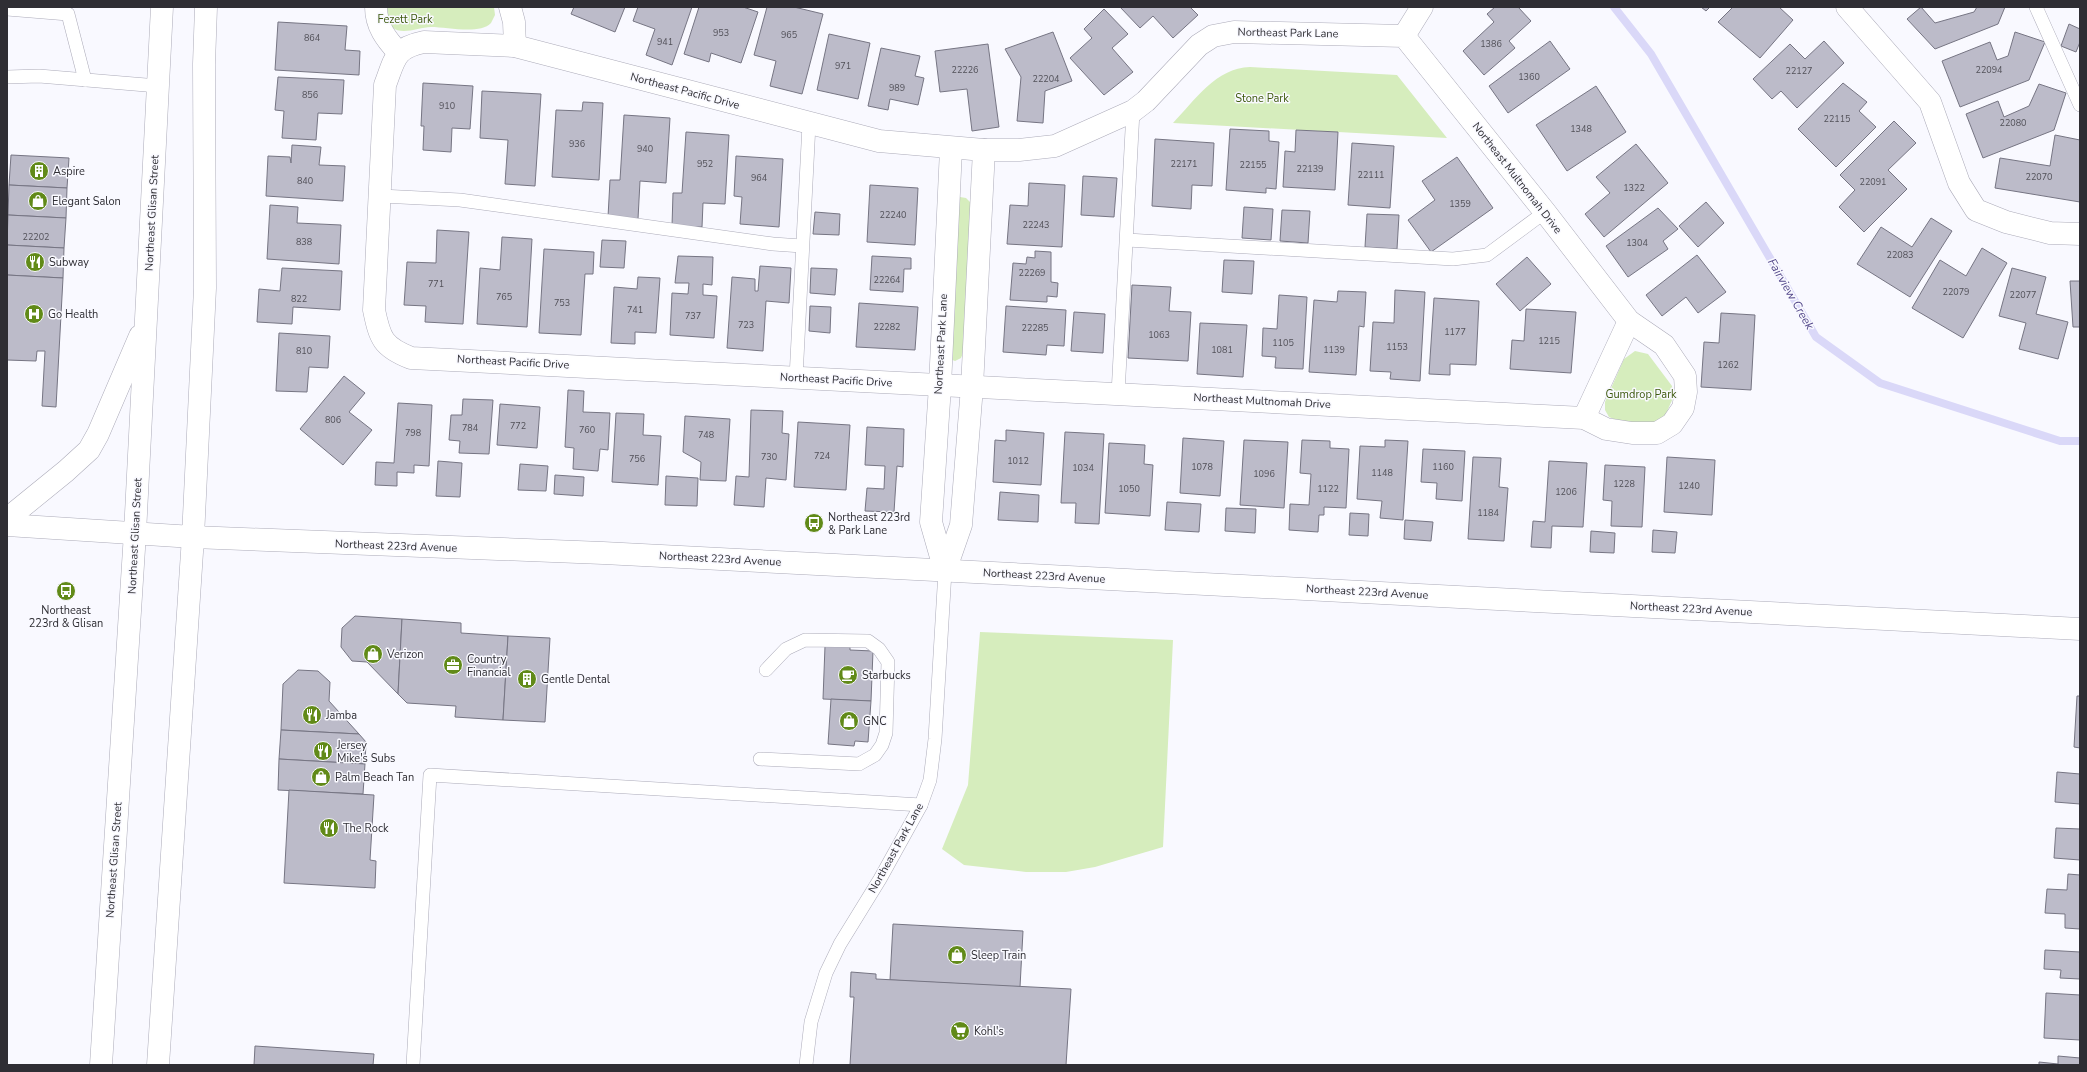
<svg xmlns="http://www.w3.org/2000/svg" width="2087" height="1072" font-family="'Nunito Sans',sans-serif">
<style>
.green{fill:#d6edbd}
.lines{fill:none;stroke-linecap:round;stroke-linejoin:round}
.stream{stroke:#dad8f8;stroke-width:8}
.building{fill:#bcbbc9;stroke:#767583}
.lane-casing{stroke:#acabb9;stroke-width:14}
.street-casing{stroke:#acabb9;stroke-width:23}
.secondary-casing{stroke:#acabb9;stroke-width:23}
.primary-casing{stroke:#acabb9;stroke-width:23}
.lane{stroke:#fff;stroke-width:13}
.street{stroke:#fff;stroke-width:22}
.secondary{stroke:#fff;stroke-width:22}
.primary{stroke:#fff;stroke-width:22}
.labels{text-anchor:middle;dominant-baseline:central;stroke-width:3;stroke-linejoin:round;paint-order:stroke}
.number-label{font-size:9px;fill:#525159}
.park-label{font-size:11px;fill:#3e5a0e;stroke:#f9f9ff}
.street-label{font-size:11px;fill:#2f2e34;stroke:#f9f9ff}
.poi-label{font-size:11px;fill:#2f2e34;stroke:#f9f9ff;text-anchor:start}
.water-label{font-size:12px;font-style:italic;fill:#53488a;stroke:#f9f9ff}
</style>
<rect width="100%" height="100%" fill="#f9f9ff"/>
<g class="green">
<path d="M386 7H494L495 15 491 23C480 35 447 27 431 27 419 27 402 36 392 27 387 23 387 13 386 7Z"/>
<path d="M1250 67 1397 75 1447 138 1173 123C1195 100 1216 68 1250 67Z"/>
<polygon points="960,197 966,198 971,203 963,353 961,358 955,361 950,359 958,199"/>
<polygon points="1635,351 1648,354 1672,386 1673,398 1665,416 1656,423 1621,422 1609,417 1605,410 1605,402 1624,359"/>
<polygon points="980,632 1173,640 1163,847 1095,867 1066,872 1026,872 964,865 942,849 968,785"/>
</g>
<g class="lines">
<polyline class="stream" points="1614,7 1651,54 1816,337 1880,383 2060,441 2080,441"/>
</g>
<g class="building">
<polygon points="574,7 625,7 615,32 571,14"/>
<polygon points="638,7 692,7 672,65 646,55 655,29 633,21"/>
<polygon points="699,7 743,7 758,12 741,63 711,53 709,62 684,54"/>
<polygon points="767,7 794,7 823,14 802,94 770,86 776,61 754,55"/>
<polygon points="1120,7 1190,7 1198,15 1173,38 1153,16 1140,28"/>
<polygon points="1495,7 1518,7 1531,21 1509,41 1515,48 1484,75 1463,51 1494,22 1487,14"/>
<polygon points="1701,7 1710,7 1706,11"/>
<polygon points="1733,7 1779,7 1793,20 1760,58 1718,22"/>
<polygon points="1921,7 1935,23 1974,12 1977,7 2005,7 1998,24 1935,49 1907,19"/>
<polygon points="1104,9 1128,34 1112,48 1133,72 1104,95 1070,58 1092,38 1084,29"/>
<polygon points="278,22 347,26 345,50 360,51 359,75 275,70"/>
<polygon points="2069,24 2080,29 2080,42 2076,52 2061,46"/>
<polygon points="1053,32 1072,81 1045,91 1043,123 1017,121 1021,77 1005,49"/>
<polygon points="2015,32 2045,42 2029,80 1960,107 1942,61 1990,42 1997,60 2008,56"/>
<polygon points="829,34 870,43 858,99 817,90"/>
<polygon points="1550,41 1570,69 1508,113 1489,86"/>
<polygon points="1824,41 1844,63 1797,108 1781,91 1772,99 1753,79 1790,44 1805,59"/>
<polygon points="988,44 999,127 972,131 967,89 940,92 935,51"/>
<polygon points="881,48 920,56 915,76 924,78 918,105 890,99 888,110 868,106"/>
<polygon points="278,77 344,80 342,114 318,113 316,140 282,138 284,111 275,110"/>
<polygon points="423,83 473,86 470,129 452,128 451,152 423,150 424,126 421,126"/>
<polygon points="1843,83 1867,102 1859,111 1876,127 1836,167 1798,129"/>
<polygon points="2039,84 2066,93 2054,130 1983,158 1966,114 1998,101 2004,117 2029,106"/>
<polygon points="1596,86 1626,132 1567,171 1536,125"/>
<polygon points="482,91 541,94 535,186 505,184 508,140 480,138"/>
<polygon points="583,102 603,103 599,180 552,177 556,110 582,111"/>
<polygon points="624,115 670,118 666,183 640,181 638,219 608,217 610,180 620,180"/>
<polygon points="1894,121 1916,143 1888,170 1907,189 1864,232 1839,207 1855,190 1840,175"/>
<polygon points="1230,129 1269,131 1269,141 1279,142 1276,189 1266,188 1266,193 1226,190"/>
<polygon points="1296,130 1338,132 1335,190 1283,187 1285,151 1295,152"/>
<polygon points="686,132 729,135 725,204 703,203 702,227 672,226 673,193 682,193"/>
<polygon points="2055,135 2080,140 2080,202 1995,188 2000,158 2050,166"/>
<polygon points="1155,139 1214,143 1212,186 1192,185 1191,209 1152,206"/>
<polygon points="1352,143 1394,146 1390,208 1348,205"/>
<polygon points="1636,144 1668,183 1604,237 1585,214 1610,193 1596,177"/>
<polygon points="292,145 321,147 319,165 345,166 343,201 266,196 268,156 290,157 291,163"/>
<polygon points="11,155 69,158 67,188 9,185"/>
<polygon points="736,156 783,159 779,227 740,224 742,197 734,196"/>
<polygon points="1457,157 1493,208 1431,252 1408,220 1435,200 1422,181"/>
<polygon points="1083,176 1117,178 1114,217 1081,215"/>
<polygon points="1029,183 1065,185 1062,247 1007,244 1010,205 1028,206"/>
<polygon points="9,185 67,188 66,218 8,215"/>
<polygon points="870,185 918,188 915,245 867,242"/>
<polygon points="1706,202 1724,223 1698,247 1679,226"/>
<polygon points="270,205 298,207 297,223 341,225 339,264 267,259"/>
<polygon points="1244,207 1273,209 1271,240 1242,238"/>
<polygon points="1658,208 1678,229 1663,241 1668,249 1628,277 1606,246"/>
<polygon points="1282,210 1310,211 1308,243 1280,241"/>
<polygon points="815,212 840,214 839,235 813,234"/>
<polygon points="1367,214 1399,215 1397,249 1365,247"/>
<polygon points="8,215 66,218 64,248 7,245"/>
<polygon points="1931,218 1952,231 1910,297 1857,264 1881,227 1912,247"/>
<polygon points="437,230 469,232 463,324 425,322 426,306 404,305 407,262 436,263"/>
<polygon points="502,237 532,239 527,327 477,324 480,268 500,270"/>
<polygon points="602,240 626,241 624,268 600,267"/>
<polygon points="7,245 64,248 63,278 7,275"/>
<polygon points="1982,248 2007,263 1963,338 1912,308 1940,260 1966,276"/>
<polygon points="544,249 594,252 593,274 585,274 581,335 539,333"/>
<polygon points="1035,251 1051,252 1051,282 1058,283 1057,297 1047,296 1047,302 1010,300 1013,263 1026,264 1027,257 1035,258"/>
<polygon points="1697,255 1726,292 1698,313 1686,297 1662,316 1646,295"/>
<polygon points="678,256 713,257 712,285 703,284 703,295 717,296 714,338 670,335 672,293 688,294 689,283 675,283"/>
<polygon points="872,256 911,258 911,269 904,269 903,292 870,290"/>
<polygon points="1527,257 1551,284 1520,311 1496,284"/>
<polygon points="1224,260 1254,261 1252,294 1222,292"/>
<polygon points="760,266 791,268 789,303 766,301 763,351 727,348 732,277 755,279 755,291 758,291"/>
<polygon points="282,268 342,271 340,310 293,307 292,324 257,322 259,289 280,291"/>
<polygon points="811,268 837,269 835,295 810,293"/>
<polygon points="2012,268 2046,277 2036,314 2068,322 2058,359 2019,349 2026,323 1999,316"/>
<polygon points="7,275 63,278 56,407 42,406 45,351 37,351 36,361 7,360"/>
<polygon points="638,277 660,278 656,333 635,332 635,344 611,343 614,287 637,289"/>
<polygon points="2070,281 2080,281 2080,327 2073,327"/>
<polygon points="1132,285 1171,287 1169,311 1191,312 1188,361 1128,358"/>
<polygon points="1395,290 1425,292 1420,381 1390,379 1391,372 1370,371 1373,322 1394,323"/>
<polygon points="1338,291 1366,292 1364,327 1359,326 1356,375 1309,372 1314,300 1337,302"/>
<polygon points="1279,295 1307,297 1303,369 1275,368 1276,357 1262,356 1263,328 1277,329"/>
<polygon points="1434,298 1479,301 1476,365 1450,364 1450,375 1429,374"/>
<polygon points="859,303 918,307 915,350 856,347"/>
<polygon points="810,306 831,307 830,333 809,331"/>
<polygon points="1006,306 1066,310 1064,346 1047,345 1046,355 1003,352"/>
<polygon points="1526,309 1576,312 1571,373 1510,369 1512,340 1524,341"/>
<polygon points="1074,312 1105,314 1103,353 1071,351"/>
<polygon points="1721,313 1755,315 1751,390 1701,387 1704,342 1719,343"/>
<polygon points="1200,323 1247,325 1243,377 1197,374"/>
<polygon points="279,333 330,336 328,368 309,367 307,392 276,391"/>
<polygon points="344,376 365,393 349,412 372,430 343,465 300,429"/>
<polygon points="568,390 584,391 583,412 610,413 608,450 600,449 598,471 573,469 574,448 565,447"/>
<polygon points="463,399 493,400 489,454 459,453 460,441 449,440 451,415 462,415"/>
<polygon points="398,403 432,405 429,466 414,465 414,473 397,472 397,486 375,485 376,462 394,463"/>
<polygon points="500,404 540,407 537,448 497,445"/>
<polygon points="751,410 783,411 782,433 789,434 786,480 766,478 764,507 734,505 736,476 749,477"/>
<polygon points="616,413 644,414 643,435 661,436 658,485 612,482"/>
<polygon points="685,416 730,419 726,481 700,480 701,462 683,452"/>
<polygon points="798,422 850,425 846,490 794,487"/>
<polygon points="867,427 904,429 903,467 897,466 894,512 865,511 867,488 884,489 885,466 865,465"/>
<polygon points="1006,430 1044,433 1041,485 993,482 995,440 1006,441"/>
<polygon points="1065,432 1104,434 1099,524 1075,523 1076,503 1061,503"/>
<polygon points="1183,438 1224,441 1220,496 1180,493"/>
<polygon points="1244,440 1288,442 1284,508 1240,505"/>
<polygon points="1302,440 1330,441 1330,448 1349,449 1346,508 1324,507 1324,515 1319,515 1318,532 1289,530 1290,504 1309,505 1311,474 1300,473"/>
<polygon points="1385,440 1408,441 1403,520 1380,518 1382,501 1357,499 1360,446 1385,447"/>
<polygon points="1109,443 1145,445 1144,464 1153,465 1150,516 1105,513"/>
<polygon points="1423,449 1465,451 1462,501 1436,499 1437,483 1421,482"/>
<polygon points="1473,457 1501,458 1499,487 1508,488 1504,541 1468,539"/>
<polygon points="1667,457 1715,460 1712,515 1664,512"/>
<polygon points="438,461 462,463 460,497 436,496"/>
<polygon points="1549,461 1587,463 1583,527 1552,526 1551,548 1531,547 1533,521 1545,522"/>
<polygon points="520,464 548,466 546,491 518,490"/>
<polygon points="1605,465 1645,467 1642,527 1611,526 1612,501 1603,500"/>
<polygon points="555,475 584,477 583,496 554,494"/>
<polygon points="666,476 698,478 697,506 665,505"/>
<polygon points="1000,492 1039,495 1038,522 998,520"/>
<polygon points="1167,502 1201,504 1199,532 1165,530"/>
<polygon points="1226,508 1256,509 1255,533 1225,531"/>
<polygon points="1350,513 1369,514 1368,536 1349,535"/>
<polygon points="1405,520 1433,522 1431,541 1404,539"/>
<polygon points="1653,530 1677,532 1675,553 1652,552"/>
<polygon points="1591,531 1615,533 1614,553 1590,552"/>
<polygon points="355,616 402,619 398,694 367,662 352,661 341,647 342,628"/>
<polygon points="402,619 461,623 461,633 508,636 503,720 455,717 456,706 407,703 398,694"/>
<polygon points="508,636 550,638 545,722 503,720"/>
<polygon points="825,646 850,647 850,650 873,651 871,701 823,699"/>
<polygon points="298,670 318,671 330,682 329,701 359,734 281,730 283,684"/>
<polygon points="2077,696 2080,696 2080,748 2074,747"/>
<polygon points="831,699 871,701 868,742 855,741 854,746 828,744"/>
<polygon points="281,730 359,734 366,742 365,764 279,759"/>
<polygon points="279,759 365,764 363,794 278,790"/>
<polygon points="2057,772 2080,774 2080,804 2055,802"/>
<polygon points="289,790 374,795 370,860 376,861 375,888 284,883"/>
<polygon points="2056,828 2080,829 2080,860 2054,858"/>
<polygon points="2068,874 2080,875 2080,929 2065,928 2065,914 2045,913 2047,889 2067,890"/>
<polygon points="893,924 1023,931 1020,987 890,980"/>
<polygon points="2045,950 2080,952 2080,979 2060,978 2061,970 2044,969"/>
<polygon points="851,972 876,974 876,979 1071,989 1066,1065 850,1065 854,997 850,997"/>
<polygon points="2046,993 2080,995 2080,1040 2044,1038"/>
<polygon points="255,1046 374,1054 373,1065 254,1065"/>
<polygon points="2058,1056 2080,1058 2080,1065 2039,1065 2039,1062 2058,1064"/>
</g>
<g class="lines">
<g class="lane-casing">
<g id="lane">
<polyline points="2036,7 2080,105"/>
<polyline points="7,9 68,14 85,80"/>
<polyline points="7,77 39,76 158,86"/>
<polyline points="381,196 460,200 773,244 802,246"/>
<polyline points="1127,240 1453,259 1487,255 1545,212"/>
<polyline points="796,378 809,124"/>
<polyline points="1118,394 1133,111"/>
<polyline points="760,759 859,764 875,755 882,745 886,733 888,662 879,649 868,641 805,640 786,649 766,670"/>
<polyline points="413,1065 430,775 921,805"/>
<polyline points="806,1065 811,1022 826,973 840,944 880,879 921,805 930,780 935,739 945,571"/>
</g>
</g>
<g class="street-casing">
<g id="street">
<path d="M376 7C376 26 386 39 398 52"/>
<polyline points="510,7 514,22 515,46"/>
<polyline points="1847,7 1930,102 1959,183 1976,210 2006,222 2050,233 2080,234"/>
<path d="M1234 32 1404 36 1545 212 1629 321 1664 345 1685 376 1686 392 1683 408 1672 424 1657 433H1632L1606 429 1584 418 411 358C383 347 380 339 374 310L385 85C395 59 394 48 424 42L515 46 879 141 984 150H1019L1055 146 1133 111 1146 101 1199 45 1213 36Z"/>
<polyline points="1404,36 1422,7"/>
<polyline points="1584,418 1629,321"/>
<polyline points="945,571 931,522 940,386 951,149"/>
<polyline points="945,571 961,525 972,387 984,150"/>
</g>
</g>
<g class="secondary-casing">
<g id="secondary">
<polyline points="101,1065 135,533"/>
<polyline points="158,1065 193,537 603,553 2080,629"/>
</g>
</g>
<g class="primary-casing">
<g id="primary">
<polyline points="7,519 66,471 89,450 98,434 140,336"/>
<polyline points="7,525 193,537 205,288 204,64 206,7"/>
<polyline points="135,533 162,7"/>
</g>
</g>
<use href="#lane" class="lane"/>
<use href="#street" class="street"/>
<use href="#secondary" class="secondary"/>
<use href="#primary" class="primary"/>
</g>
<defs>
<g id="building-disc" transform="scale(1)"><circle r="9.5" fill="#618a18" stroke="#f9f9ff"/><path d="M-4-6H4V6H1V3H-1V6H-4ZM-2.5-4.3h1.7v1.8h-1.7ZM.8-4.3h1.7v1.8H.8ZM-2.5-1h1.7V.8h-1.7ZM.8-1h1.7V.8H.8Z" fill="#fff"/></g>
<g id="shop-disc" transform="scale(1)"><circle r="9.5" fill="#618a18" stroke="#f9f9ff"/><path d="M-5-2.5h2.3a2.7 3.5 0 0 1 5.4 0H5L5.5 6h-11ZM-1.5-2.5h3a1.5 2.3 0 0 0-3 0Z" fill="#fff"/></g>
<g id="restaurant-disc" transform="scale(1)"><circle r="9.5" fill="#618a18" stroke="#f9f9ff"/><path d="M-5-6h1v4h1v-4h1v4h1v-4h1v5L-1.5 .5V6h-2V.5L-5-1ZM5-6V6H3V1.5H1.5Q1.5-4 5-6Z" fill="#fff"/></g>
<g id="hospital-disc" transform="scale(1)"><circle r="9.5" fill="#618a18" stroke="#f9f9ff"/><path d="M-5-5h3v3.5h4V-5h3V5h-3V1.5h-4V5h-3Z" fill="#fff"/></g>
<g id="bus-disc" transform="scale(1)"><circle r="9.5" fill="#618a18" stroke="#f9f9ff"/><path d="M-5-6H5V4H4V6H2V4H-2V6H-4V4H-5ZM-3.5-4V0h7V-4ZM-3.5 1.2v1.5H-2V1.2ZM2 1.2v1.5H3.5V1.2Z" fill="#fff"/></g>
<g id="office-disc" transform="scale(1)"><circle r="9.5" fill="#618a18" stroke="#f9f9ff"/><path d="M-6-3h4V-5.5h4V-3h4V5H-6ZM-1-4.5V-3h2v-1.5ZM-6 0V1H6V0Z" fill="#fff"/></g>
<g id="cafe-disc" transform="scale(1)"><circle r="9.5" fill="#618a18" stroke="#f9f9ff"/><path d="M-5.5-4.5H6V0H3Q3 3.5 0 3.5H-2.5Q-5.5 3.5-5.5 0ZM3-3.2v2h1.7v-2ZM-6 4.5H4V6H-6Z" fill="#fff"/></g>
<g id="supermarket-disc" transform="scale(1)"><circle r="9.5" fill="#618a18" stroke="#f9f9ff"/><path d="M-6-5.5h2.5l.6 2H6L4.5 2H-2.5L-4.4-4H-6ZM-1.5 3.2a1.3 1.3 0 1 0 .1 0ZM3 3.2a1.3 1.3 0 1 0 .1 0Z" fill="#fff"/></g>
</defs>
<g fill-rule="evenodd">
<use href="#building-disc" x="39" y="171"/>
<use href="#shop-disc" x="38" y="201"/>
<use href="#restaurant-disc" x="35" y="262"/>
<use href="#hospital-disc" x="34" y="314"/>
<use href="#bus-disc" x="814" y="523"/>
<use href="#bus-disc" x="66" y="591"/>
<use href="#shop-disc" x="373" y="654"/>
<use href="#office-disc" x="453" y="665"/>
<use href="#cafe-disc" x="848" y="675"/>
<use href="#building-disc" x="527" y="679"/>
<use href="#restaurant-disc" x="312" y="715"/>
<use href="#shop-disc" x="849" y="721"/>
<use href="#restaurant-disc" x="323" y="751"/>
<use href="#shop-disc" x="321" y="777"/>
<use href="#restaurant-disc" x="329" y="828"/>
<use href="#shop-disc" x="957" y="955"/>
<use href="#supermarket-disc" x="960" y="1031"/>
</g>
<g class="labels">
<g class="number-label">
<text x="721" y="33">953</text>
<text x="789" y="35">965</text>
<text x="312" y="38">864</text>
<text x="665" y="42">941</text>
<text x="1491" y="44">1386</text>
<text x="843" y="66">971</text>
<text x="965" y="70">22226</text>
<text x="1989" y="70">22094</text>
<text x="1799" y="71">22127</text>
<text x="1529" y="77">1360</text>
<text x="1046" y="79">22204</text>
<text x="897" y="88">989</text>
<text x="310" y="95">856</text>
<text x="447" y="106">910</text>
<text x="1837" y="119">22115</text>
<text x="2013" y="123">22080</text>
<text x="1581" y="129">1348</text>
<text x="577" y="144">936</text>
<text x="645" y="149">940</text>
<text x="705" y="164">952</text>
<text x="1184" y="164">22171</text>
<text x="1253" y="165">22155</text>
<text x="1310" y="169">22139</text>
<text x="1371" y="175">22111</text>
<text x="2039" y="177">22070</text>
<text x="759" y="178">964</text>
<text x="305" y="181">840</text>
<text x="1873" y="182">22091</text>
<text x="1634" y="188">1322</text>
<text x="1460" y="204">1359</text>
<text x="893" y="215">22240</text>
<text x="1036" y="225">22243</text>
<text x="36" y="237">22202</text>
<text x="304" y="242">838</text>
<text x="1637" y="243">1304</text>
<text x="1900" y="255">22083</text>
<text x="1032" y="273">22269</text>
<text x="887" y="280">22264</text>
<text x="436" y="284">771</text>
<text x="1956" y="292">22079</text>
<text x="2023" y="295">22077</text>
<text x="504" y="297">765</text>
<text x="299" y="299">822</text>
<text x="562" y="303">753</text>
<text x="635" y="310">741</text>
<text x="693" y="316">737</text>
<text x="746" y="325">723</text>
<text x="887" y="327">22282</text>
<text x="1035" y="328">22285</text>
<text x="1455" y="332">1177</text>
<text x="1159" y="335">1063</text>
<text x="1549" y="341">1215</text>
<text x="1283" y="343">1105</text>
<text x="1397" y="347">1153</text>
<text x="1222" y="350">1081</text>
<text x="1334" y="350">1139</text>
<text x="304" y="351">810</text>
<text x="1728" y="365">1262</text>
<text x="333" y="420">806</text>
<text x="518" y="426">772</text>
<text x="470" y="428">784</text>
<text x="587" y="430">760</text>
<text x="413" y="433">798</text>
<text x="706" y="435">748</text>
<text x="822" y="456">724</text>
<text x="769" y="457">730</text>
<text x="637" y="459">756</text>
<text x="1018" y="461">1012</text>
<text x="1202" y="467">1078</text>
<text x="1443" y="467">1160</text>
<text x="1083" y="468">1034</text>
<text x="1382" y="473">1148</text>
<text x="1264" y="474">1096</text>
<text x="1624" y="484">1228</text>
<text x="1689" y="486">1240</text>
<text x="1129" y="489">1050</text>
<text x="1328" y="489">1122</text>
<text x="1566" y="492">1206</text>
<text x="1488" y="513">1184</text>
</g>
<g class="park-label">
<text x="405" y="19">Fezett Park</text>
<text x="1262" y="98">Stone Park</text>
<text x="1641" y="394">Gumdrop Park</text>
</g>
<g class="street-label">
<text transform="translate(1288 33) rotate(1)">Northeast Park Lane</text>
<text transform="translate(685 91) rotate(15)">Northeast Pacific Drive</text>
<text transform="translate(1517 178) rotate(52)">Northeast Multnomah Drive</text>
<text transform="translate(152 213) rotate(-87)">Northeast Glisan Street</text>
<text transform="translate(941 344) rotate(-87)">Northeast Park Lane</text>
<text transform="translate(513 362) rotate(3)">Northeast Pacific Drive</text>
<text transform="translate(836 380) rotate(3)">Northeast Pacific Drive</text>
<text transform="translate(1262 401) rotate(3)">Northeast Multnomah Drive</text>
<text transform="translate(135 536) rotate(-87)">Northeast Glisan Street</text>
<text transform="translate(396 546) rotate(2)">Northeast 223rd Avenue</text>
<text transform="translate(720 559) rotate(3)">Northeast 223rd Avenue</text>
<text transform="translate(1044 576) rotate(3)">Northeast 223rd Avenue</text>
<text transform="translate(1367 592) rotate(3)">Northeast 223rd Avenue</text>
<text transform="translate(1691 609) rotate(3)">Northeast 223rd Avenue</text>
<text transform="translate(896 848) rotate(-61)">Northeast Park Lane</text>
<text transform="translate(114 860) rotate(-86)">Northeast Glisan Street</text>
</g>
<g class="poi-label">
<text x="53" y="171">Aspire</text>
<text x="52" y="201">Elegant Salon</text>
<text x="49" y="262">Subway</text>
<text x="48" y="314">Go Health</text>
<text x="828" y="517">Northeast 223rd<tspan x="828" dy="13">&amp; Park Lane</tspan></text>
<text x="66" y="610" text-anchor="middle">Northeast<tspan x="66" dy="13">223rd &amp; Glisan</tspan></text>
<text x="387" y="654">Verizon</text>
<text x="467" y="659">Country<tspan x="467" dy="13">Financial</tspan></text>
<text x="862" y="675">Starbucks</text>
<text x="541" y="679">Gentle Dental</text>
<text x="326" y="715">Jamba</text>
<text x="863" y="721">GNC</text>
<text x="337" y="745">Jersey<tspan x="337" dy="13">Mike's Subs</tspan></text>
<text x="335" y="777">Palm Beach Tan</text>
<text x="343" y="828">The Rock</text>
<text x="971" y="955">Sleep Train</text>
<text x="974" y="1031">Kohl's</text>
</g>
<g class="water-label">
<text transform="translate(1791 294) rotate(60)">Fairview Creek</text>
</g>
</g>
<rect width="2087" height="1072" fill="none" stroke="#2f2e34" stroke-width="16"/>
</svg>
